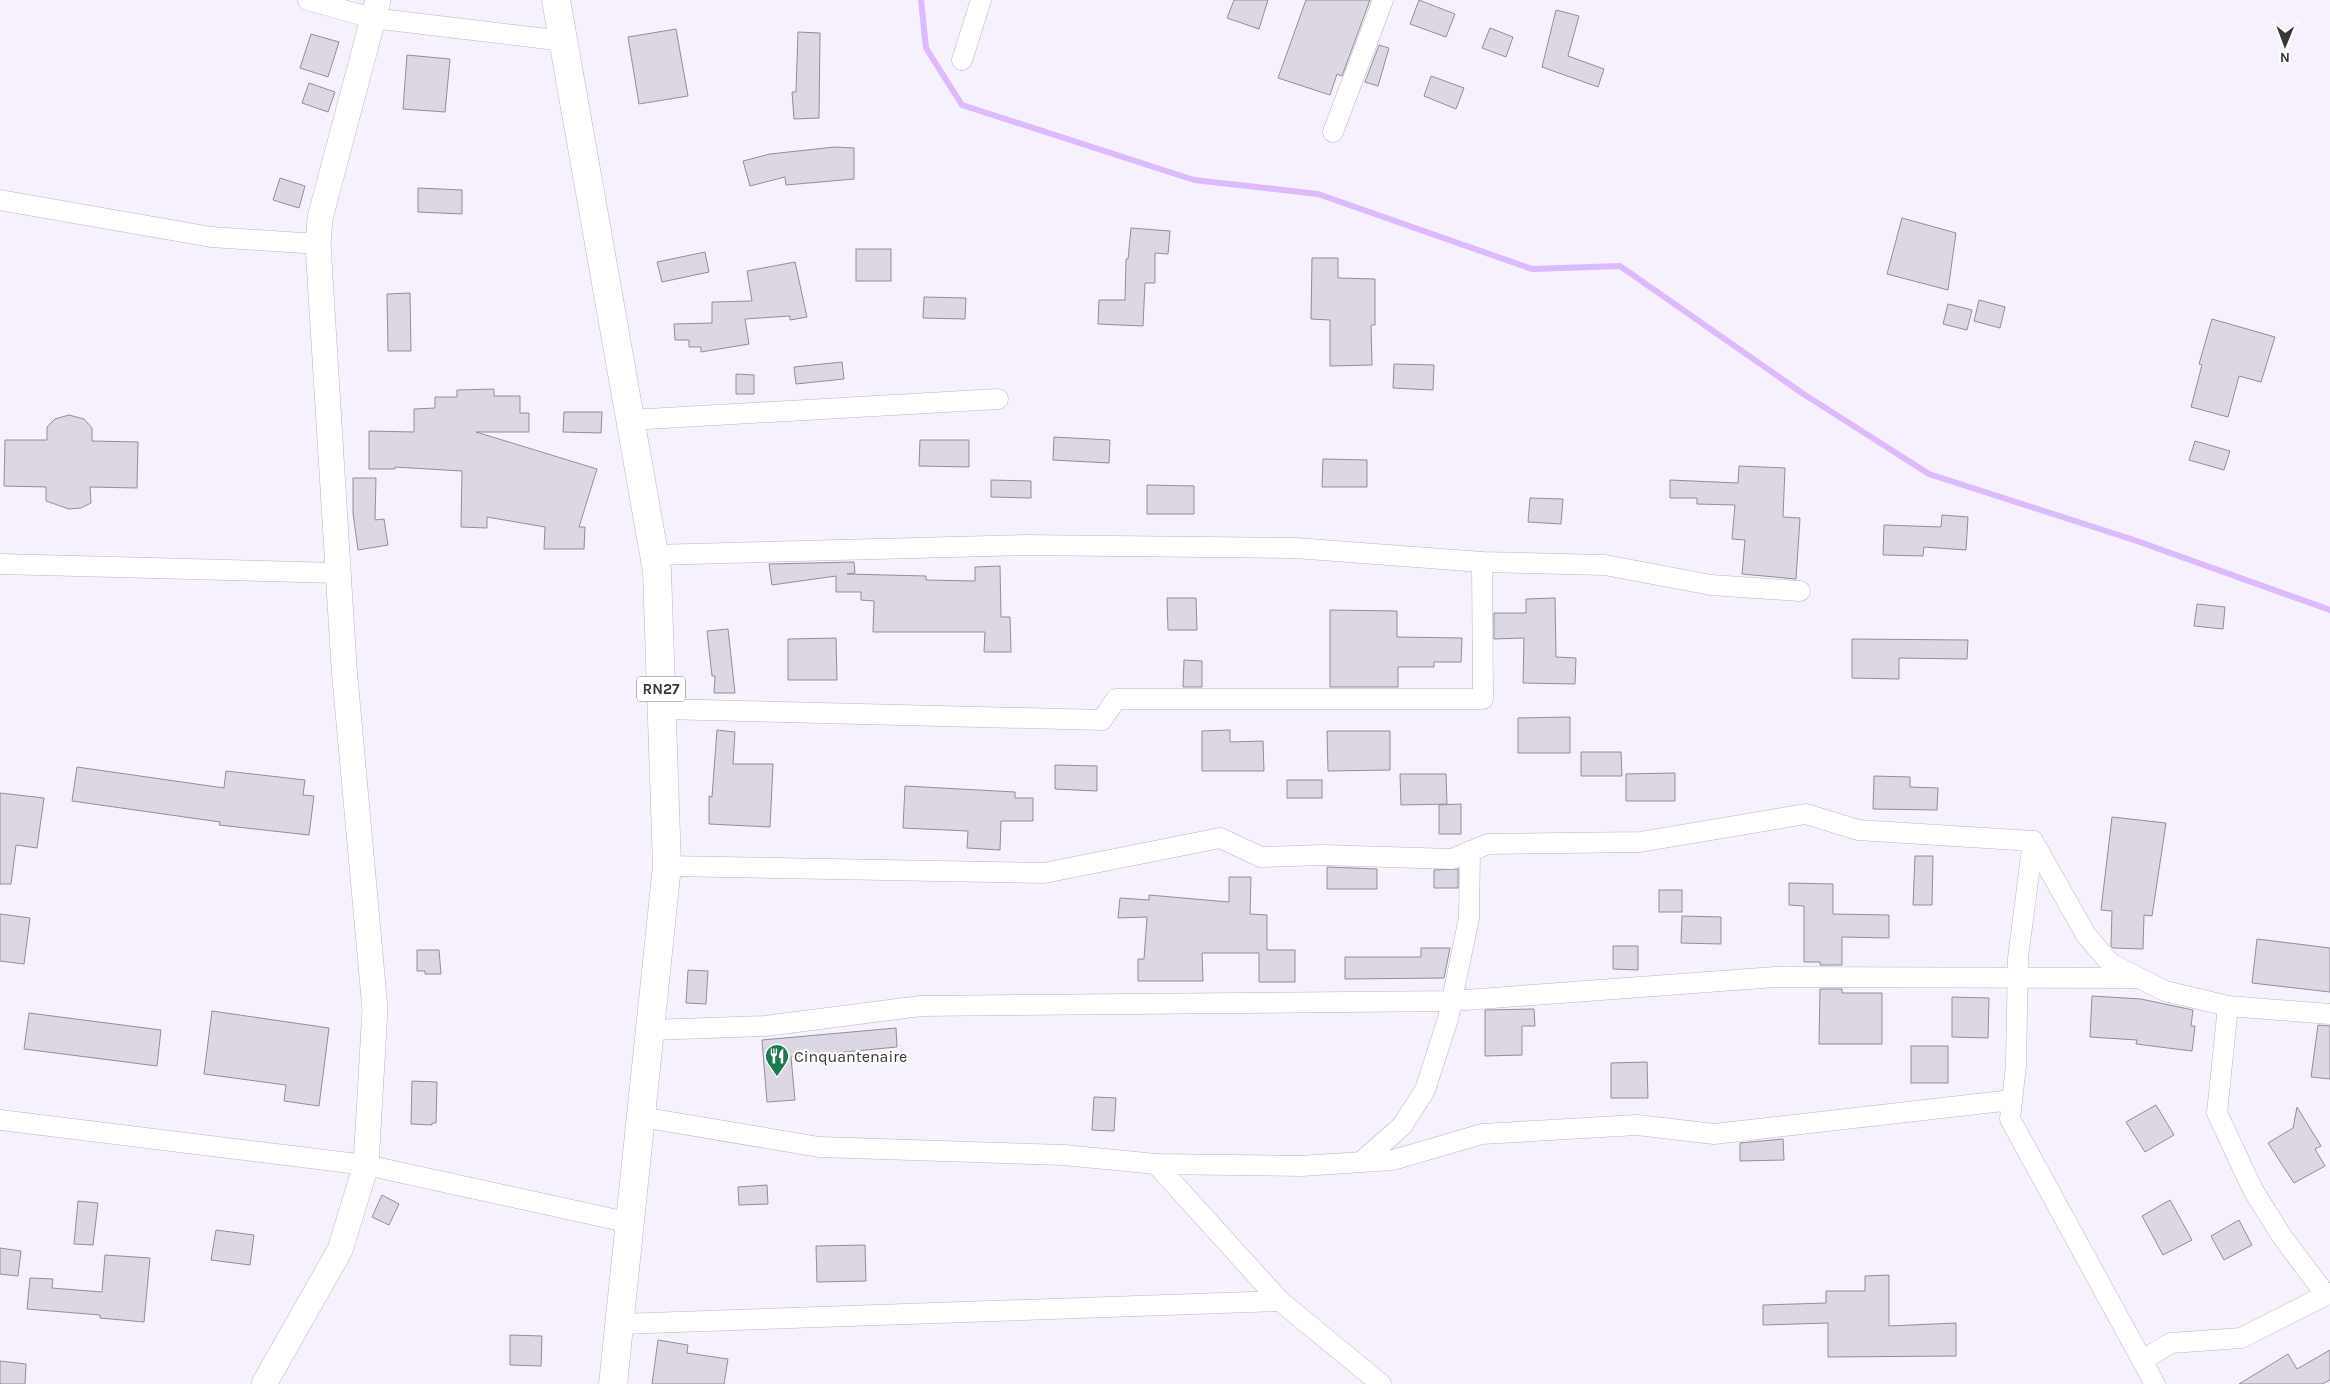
<svg xmlns="http://www.w3.org/2000/svg" width="2330" height="1384" font-family="Karla,sans-serif">
<style>
.lines{fill:none;stroke-linecap:round;stroke-linejoin:round}
.stream{stroke:#dcbafd;stroke-width:6}
.building{fill:#ddd7e4;stroke:#938d99}
.minor-casing{stroke:#bbb5c1;stroke-width:21}
.tertiary-casing{stroke:#bbb5c1;stroke-width:26}
.primary-casing{stroke:#bbb5c1;stroke-width:29}
.minor{stroke:#fff;stroke-width:20}
.tertiary{stroke:#fff;stroke-width:25}
.primary{stroke:#fff;stroke-width:28}
.labels{text-anchor:middle;dominant-baseline:central;stroke-width:4.5;stroke-linejoin:round;paint-order:stroke}
.shield{fill:#fff;stroke:#747276;stroke-width:1}
.shield-label{font-size:15px;font-weight:bold;fill:#39363c}
.poi-label{font-size:16px;fill:#39363c;stroke:#fff;text-anchor:start}
</style>
<rect width="100%" height="100%" fill="#f7f1fe"/>
<g class="lines">
<polyline class="stream" points="921,0 926,48 962,105 1194,180 1318,194 1532,269 1620,266 1802,393 1929,474 2137,541 2330,610"/>
</g>
<g class="building">
<polygon points="1234,0 1268,0 1259,29 1227,18"/>
<polygon points="1306,0 1370,0 1342,76 1337,74 1330,95 1278,78"/>
<polygon points="1419,0 1455,14 1446,37 1410,24"/>
<polygon points="1556,10 1579,16 1568,56 1604,69 1598,87 1542,67"/>
<polygon points="1490,28 1513,37 1506,57 1482,48"/>
<polygon points="676,29 688,96 639,104 628,37"/>
<polygon points="798,32 820,33 819,118 794,119 792,92 796,92"/>
<polygon points="311,34 339,42 328,77 300,68"/>
<polygon points="1379,45 1389,48 1378,86 1365,82"/>
<polygon points="407,55 450,59 445,112 403,109"/>
<polygon points="1431,76 1464,88 1456,109 1424,96"/>
<polygon points="309,83 335,92 328,112 302,103"/>
<polygon points="835,147 854,148 854,179 786,185 785,177 750,186 743,161 770,154"/>
<polygon points="280,178 305,186 299,208 273,200"/>
<polygon points="418,188 462,190 462,214 418,212"/>
<polygon points="1902,218 1956,233 1948,290 1887,274"/>
<polygon points="1131,228 1170,231 1168,254 1155,253 1155,283 1145,283 1143,326 1098,324 1099,300 1125,300 1126,259 1128,259"/>
<rect x="856" y="249" width="35" height="32"/>
<polygon points="705,252 709,272 662,282 657,262"/>
<polygon points="1312,258 1338,258 1338,278 1375,279 1375,325 1371,325 1372,365 1330,366 1330,320 1311,319"/>
<polygon points="795,262 807,317 790,320 790,316 745,319 749,344 701,352 701,347 689,347 689,340 675,340 674,324 712,323 712,302 752,301 747,271"/>
<polygon points="410,293 411,351 388,351 387,294"/>
<polygon points="924,297 966,298 965,319 923,318"/>
<polygon points="1979,300 2005,307 2000,328 1974,321"/>
<polygon points="1948,304 1972,310 1967,330 1943,324"/>
<polygon points="2212,319 2275,337 2261,382 2239,376 2228,417 2191,407 2202,365 2199,364"/>
<polygon points="842,362 844,379 796,384 794,367"/>
<polygon points="1394,364 1434,365 1433,390 1393,388"/>
<polygon points="736,374 754,375 754,394 736,394"/>
<polygon points="494,389 494,396 520,396 520,413 529,413 529,432 476,432 597,469 579,527 585,527 584,549 544,549 545,527 487,517 487,528 461,527 462,471 395,467 395,469 369,469 369,431 414,432 414,409 435,408 435,397 457,397 457,390"/>
<polygon points="564,412 602,412 601,433 563,432"/>
<polygon points="69,415 84,419 92,428 92,441 138,442 137,488 90,487 91,503 81,508 69,509 46,501 46,487 4,486 5,440 47,440 47,427 55,419"/>
<polygon points="1054,437 1110,440 1109,463 1053,460"/>
<polygon points="920,440 969,440 969,467 919,466"/>
<polygon points="2195,441 2230,451 2224,470 2189,460"/>
<polygon points="1323,459 1367,460 1367,487 1322,487"/>
<polygon points="1739,466 1785,468 1783,517 1800,518 1796,579 1742,574 1745,540 1732,539 1735,505 1697,504 1697,498 1670,498 1670,480 1738,483"/>
<polygon points="353,478 376,478 375,520 384,519 388,545 358,550 353,513"/>
<polygon points="991,480 1031,481 1031,498 991,497"/>
<polygon points="1147,485 1194,486 1194,514 1147,514"/>
<polygon points="1530,498 1563,499 1561,524 1528,522"/>
<polygon points="1942,515 1968,517 1966,550 1924,547 1923,556 1883,555 1884,525 1941,527"/>
<polygon points="854,562 855,573 847,574 926,576 926,580 975,581 975,567 1000,566 1001,617 1010,617 1011,652 984,652 985,632 873,632 874,601 861,600 861,592 836,592 836,576 772,585 769,564"/>
<polygon points="1167,598 1196,598 1197,630 1168,630"/>
<polygon points="1555,598 1556,657 1576,658 1575,684 1523,683 1524,638 1494,639 1494,613 1526,613 1526,599"/>
<polygon points="2197,604 2225,607 2223,629 2194,626"/>
<polygon points="1330,610 1397,611 1397,637 1462,638 1461,662 1434,662 1434,667 1398,667 1398,687 1330,687"/>
<polygon points="728,629 735,693 714,693 715,676 712,676 707,631"/>
<polygon points="836,638 837,680 788,680 788,639"/>
<polygon points="1852,639 1968,640 1967,659 1899,658 1899,679 1852,678"/>
<polygon points="1184,660 1202,661 1202,687 1183,687"/>
<polygon points="1570,717 1570,753 1518,753 1518,718"/>
<polygon points="717,730 735,732 733,764 773,764 770,827 709,824 709,796 712,797"/>
<polygon points="1230,730 1230,742 1263,741 1264,771 1202,771 1202,731"/>
<polygon points="1327,731 1390,731 1390,770 1328,771"/>
<polygon points="1581,752 1621,752 1622,776 1581,776"/>
<polygon points="1055,765 1097,766 1097,791 1055,789"/>
<polygon points="77,767 224,788 226,771 305,780 303,795 314,796 309,835 219,825 220,822 72,801"/>
<polygon points="1675,773 1675,801 1626,801 1626,774"/>
<polygon points="1400,774 1446,774 1447,804 1401,805"/>
<polygon points="1874,776 1910,777 1910,787 1938,788 1937,810 1873,809"/>
<rect x="1287" y="780" width="35" height="18"/>
<polygon points="905,786 1015,792 1015,798 1033,798 1033,821 1001,821 1000,850 967,848 968,831 903,828"/>
<polygon points="0,793 44,798 37,848 16,845 11,884 0,884"/>
<polygon points="1461,804 1461,834 1439,834 1439,805"/>
<polygon points="2112,817 2166,823 2152,916 2144,915 2143,949 2113,948 2111,946 2112,911 2101,910"/>
<polygon points="1915,856 1933,856 1932,905 1913,905"/>
<polygon points="1327,867 1377,869 1377,889 1327,889"/>
<polygon points="1458,869 1458,888 1434,888 1434,870"/>
<polygon points="1229,877 1251,877 1250,914 1267,915 1267,950 1295,950 1295,982 1259,982 1259,953 1202,953 1203,981 1138,981 1138,959 1144,959 1147,917 1118,918 1120,898 1149,900 1149,895 1229,902"/>
<polygon points="1789,883 1833,884 1833,914 1889,915 1889,938 1842,937 1842,965 1820,965 1820,962 1804,962 1804,906 1789,905"/>
<rect x="1659" y="890" width="23" height="22"/>
<polygon points="0,914 30,918 24,964 0,961"/>
<polygon points="1682,916 1721,917 1721,944 1681,943"/>
<polygon points="2257,939 2330,948 2330,992 2252,983"/>
<polygon points="1613,946 1638,946 1638,970 1613,969"/>
<polygon points="1421,948 1450,948 1444,978 1345,979 1345,957 1421,957"/>
<polygon points="417,950 439,950 441,974 425,974 425,971 417,971"/>
<polygon points="688,970 708,971 706,1004 686,1003"/>
<polygon points="1820,989 1842,989 1842,993 1882,993 1882,1044 1819,1044"/>
<polygon points="2092,996 2141,999 2193,1010 2191,1026 2195,1026 2192,1051 2136,1044 2137,1040 2090,1037"/>
<polygon points="1952,997 1989,998 1988,1038 1952,1037"/>
<polygon points="1534,1009 1535,1026 1522,1026 1522,1055 1485,1056 1485,1010"/>
<polygon points="212,1011 329,1028 319,1106 284,1101 286,1085 204,1074"/>
<polygon points="29,1013 161,1030 157,1066 24,1049"/>
<polygon points="2318,1025 2330,1026 2330,1079 2311,1077"/>
<polygon points="896,1028 897,1047 791,1057 795,1100 767,1102 762,1040"/>
<rect x="1911" y="1046" width="37" height="37"/>
<polygon points="1647,1062 1648,1098 1611,1098 1611,1063"/>
<polygon points="412,1081 437,1082 436,1123 432,1123 432,1125 411,1124"/>
<polygon points="1094,1097 1116,1098 1114,1131 1092,1130"/>
<polygon points="2156,1105 2174,1135 2145,1152 2126,1122"/>
<polygon points="2297,1107 2321,1146 2315,1149 2325,1166 2294,1183 2268,1143 2293,1128"/>
<polygon points="1783,1139 1784,1160 1740,1161 1740,1143"/>
<polygon points="767,1185 768,1204 739,1205 738,1187"/>
<polygon points="382,1195 399,1204 389,1225 372,1217"/>
<polygon points="2170,1200 2192,1240 2163,1255 2142,1216"/>
<polygon points="78,1201 98,1203 93,1245 74,1244"/>
<polygon points="2239,1220 2252,1245 2224,1260 2211,1236"/>
<polygon points="216,1230 254,1235 250,1265 211,1260"/>
<polygon points="865,1245 866,1281 817,1282 816,1246"/>
<polygon points="0,1248 21,1251 18,1276 0,1274"/>
<polygon points="105,1255 150,1258 144,1322 100,1318 100,1315 27,1309 30,1278 53,1279 52,1288 102,1292"/>
<polygon points="1889,1275 1889,1326 1956,1323 1956,1356 1828,1357 1828,1323 1763,1325 1763,1305 1826,1303 1826,1291 1865,1291 1865,1276"/>
<polygon points="510,1335 542,1336 541,1366 510,1365"/>
<polygon points="658,1340 688,1345 687,1353 728,1359 724,1384 652,1384"/>
<polygon points="2330,1350 2330,1380 2322,1384 2239,1384 2288,1354 2297,1369"/>
<polygon points="0,1361 26,1364 25,1384 0,1384"/>
</g>
<g class="lines">
<g class="minor-casing">
<g id="minor">
<polyline points="308,0 372,18 564,41"/>
<polyline points="962,60 981,0"/>
<polyline points="1333,132 1383,0"/>
<polyline points="0,200 211,237 318,244"/>
<polyline points="630,420 998,399"/>
<polyline points="654,555 1023,545 1295,548 1482,562 1605,565 1711,585 1800,591"/>
<polyline points="0,564 339,573"/>
<polyline points="661,709 1102,720 1116,699 1483,699 1482,562"/>
<polyline points="2033,841 2018,958 2016,1065 2010,1119 2155,1384"/>
<polyline points="667,866 1044,873 1220,838 1261,857 1323,855 1452,859 1488,844 1640,842 1806,814 1858,830 2033,841 2086,935 2110,963 2165,991 2228,1006 2330,1014"/>
<polyline points="2228,1006 2217,1113 2253,1190 2283,1238 2326,1295 2330,1293"/>
<polyline points="650,1030 765,1026 921,1006 1452,1001 1775,977 2136,978"/>
<polyline points="641,1117 819,1147 1064,1155 1156,1164 1301,1166 1393,1160 1482,1134 1637,1125 1714,1134 2012,1100"/>
<polyline points="0,1120 366,1165 631,1223"/>
<polyline points="1361,1162 1402,1126 1425,1090 1448,1019 1469,918 1470,851"/>
<polyline points="1156,1164 1280,1301 1381,1384"/>
<polyline points="620,1324 1280,1301"/>
<polyline points="2142,1360 2171,1343 2241,1338 2326,1295"/>
</g>
</g>
<g class="tertiary-casing">
<polyline id="tertiary" points="264,1384 340,1250 366,1165 375,1009 344,667 318,244 320,218 378,0"/>
</g>
<g class="primary-casing">
<polyline id="primary" points="556,0 657,571 667,866 613,1384"/>
</g>
<use href="#minor" class="minor"/>
<use href="#tertiary" class="tertiary"/>
<use href="#primary" class="primary"/>
</g>
<defs>
<g id="restaurant-pin" transform="scale(1.25)"><path d="M0 17L-7.5 6A9.5 9.5 0 1 1 7.5 6Z" fill="#1e794e" stroke="#fff"/><path d="M-5-6h1v4h1v-4h1v4h1v-4h1v5L-1.5 .5V6h-2V.5L-5-1ZM5-6V6H3V1.5H1.5Q1.5-4 5-6Z" fill="#fff"/></g>
</defs>
<g fill-rule="evenodd">
<use href="#restaurant-pin" x="777" y="1056"/>
</g>
<g class="labels">
<rect class="shield" x="637" y="676.5" width="48" height="25" rx="4"/>
<g class="shield-label">
<text x="661" y="689">RN27</text>
</g>
<g class="poi-label">
<text x="794" y="1056">Cinquantenaire</text>
</g>
</g>
<g transform="translate(2285 45) rotate(181)" stroke="#ffffff" stroke-width="4" paint-order="stroke">
<path d="M0-4L9 19L0 12L-9 19Z" fill="#39363c"/>
<text y="-8" font-size="14" font-weight="bold" text-anchor="middle" fill="#39363c">N</text>
</g>
</svg>
